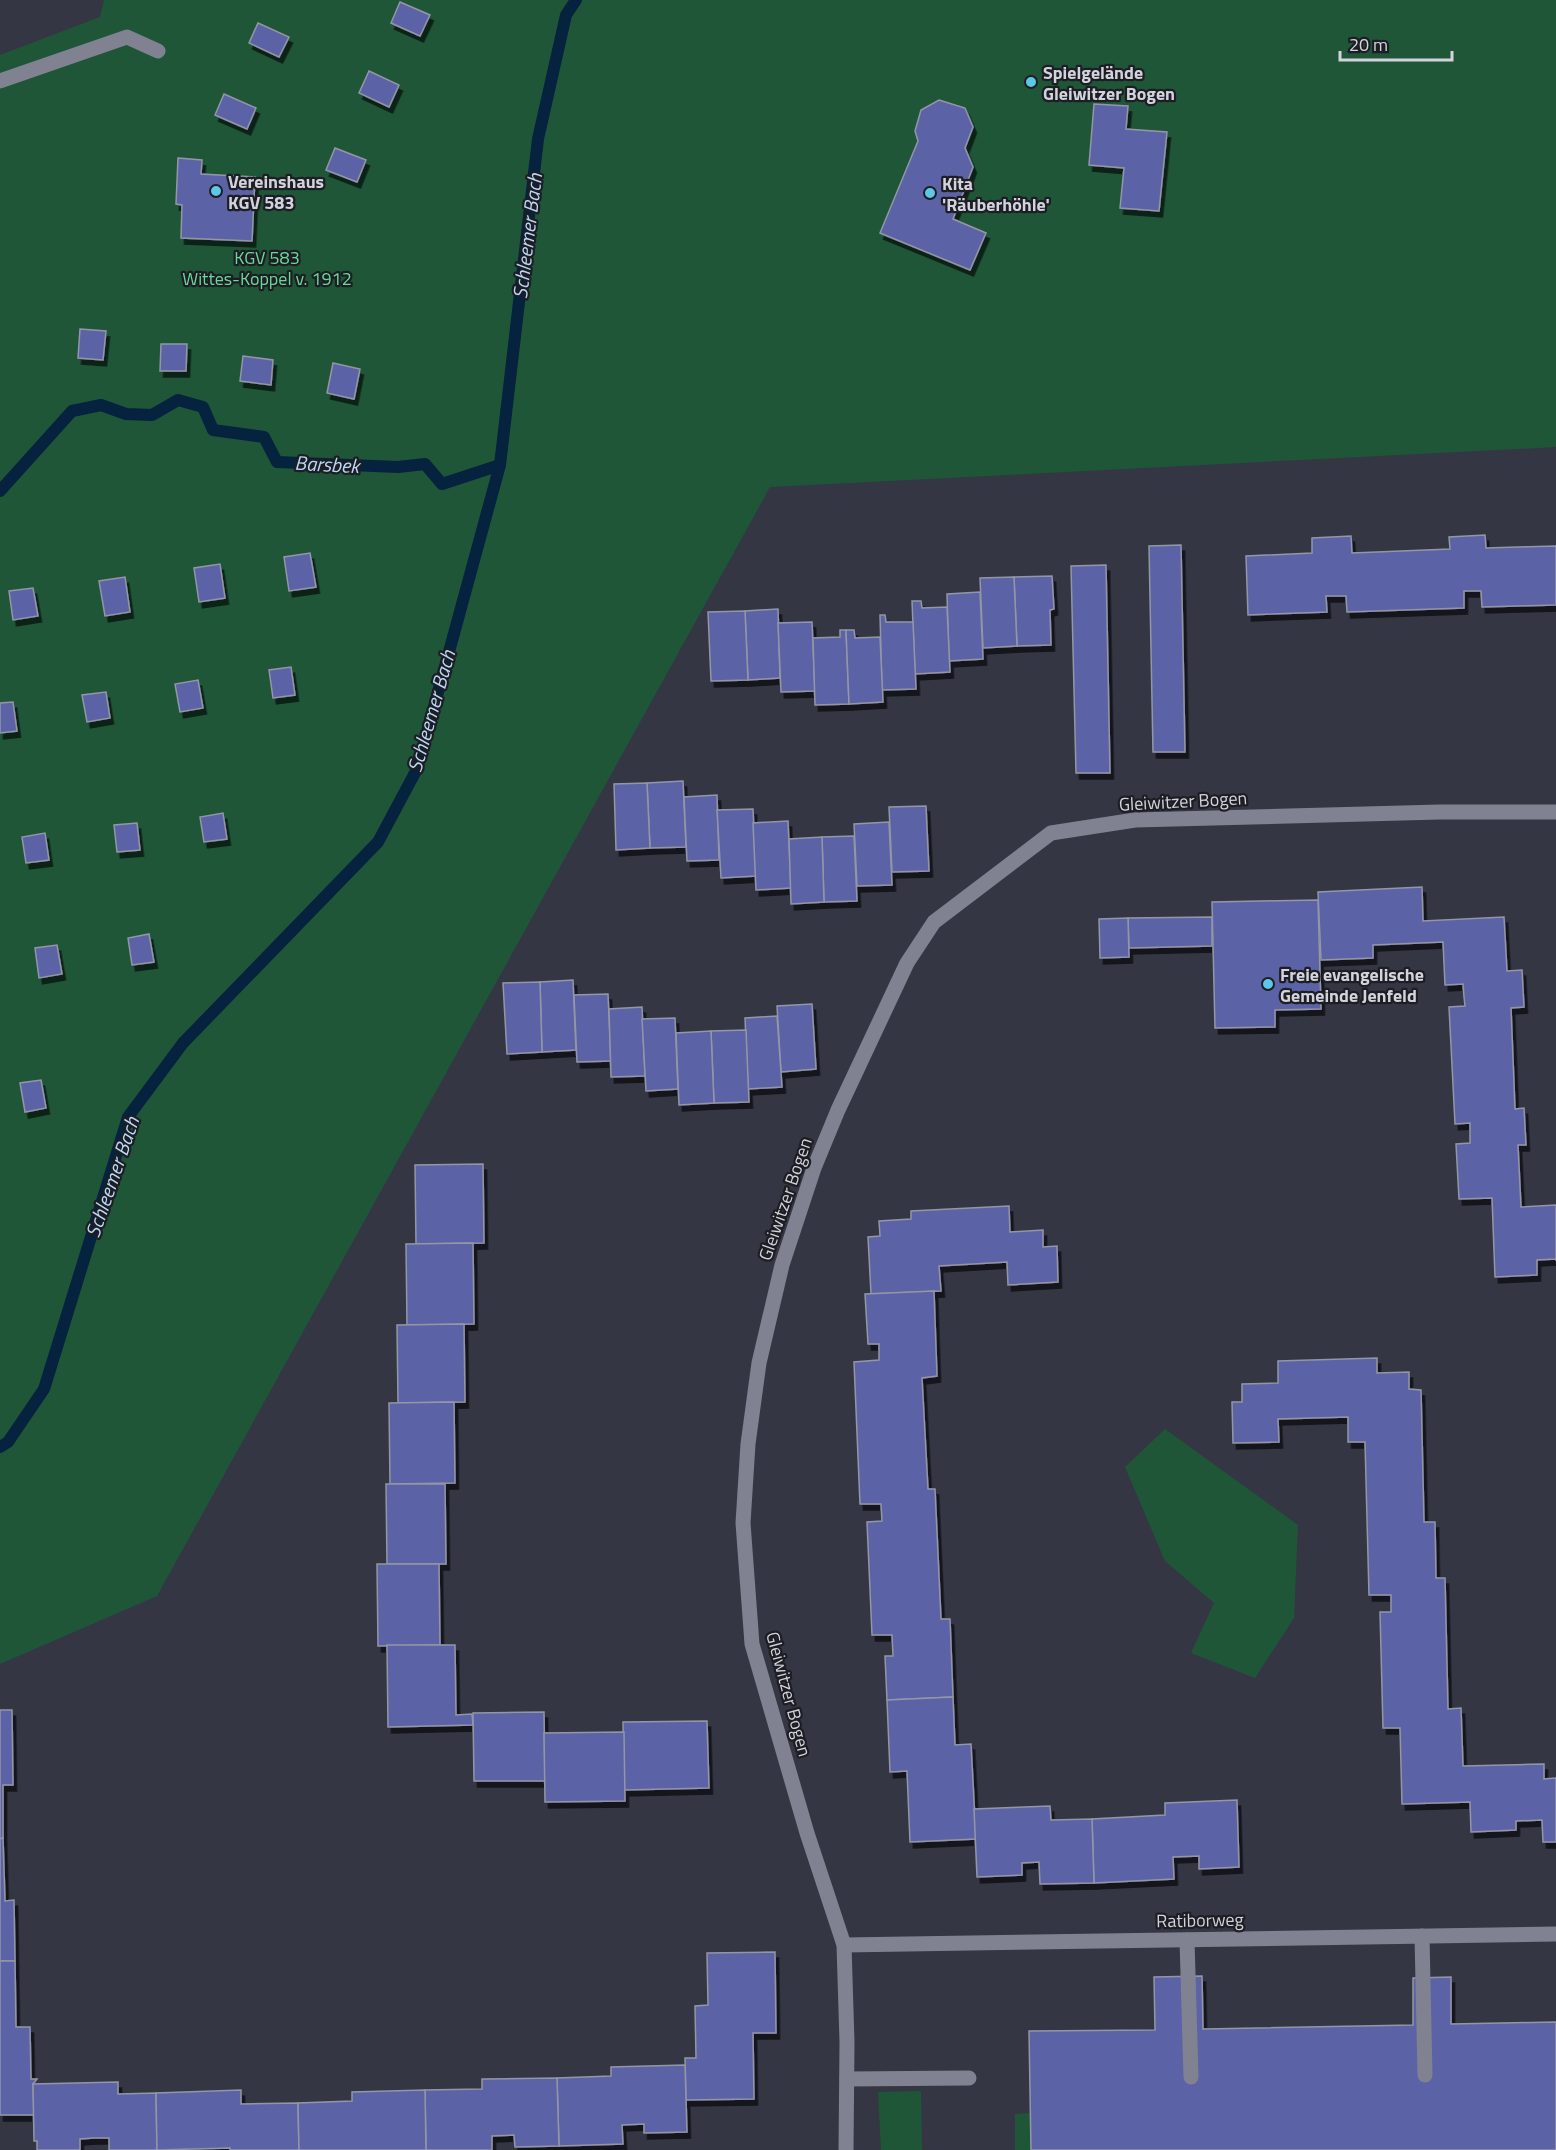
<svg xmlns="http://www.w3.org/2000/svg" width="1556" height="2150" font-family="'Titillium Web',sans-serif">
<style>
.green{fill:#205638}
.lines{fill:none;stroke-linecap:round;stroke-linejoin:round}
.stream{stroke:#05223e;stroke-width:12}
.building{fill:#5c62a6;stroke:#9396a6;stroke-width:1.5;filter:url(#shadow)}
.minor{stroke:#808291;stroke-width:15}
.poi-dot{fill:#5dc7e8;stroke:#1d1e24;stroke-width:2}
.labels{text-anchor:middle;dominant-baseline:central;stroke-width:4.5;stroke-linejoin:round;paint-order:stroke}
.poi-label{font-size:18px;font-weight:bold;fill:#d2d3dc;stroke:#1d1e24;text-anchor:start}
.park-label{font-size:18px;fill:#6ad899;stroke:#1d1e24}
.street-label{font-size:18px;fill:#d2d3dc;stroke:#1d1e24}
.water-label{font-size:20px;font-style:italic;fill:#bbd8f8;stroke:#1d1e24}
</style>
<defs>
<filter id="shadow"><feDropShadow dx="3.5" dy="6" stdDeviation="0" flood-color="#0009"/></filter>
</defs>
<rect width="100%" height="100%" fill="#343643"/>
<g class="green">
<polygon points="104,0 1556,0 1556,447 770,487 157,1596 0,1664 0,55 100,17"/>
<polygon points="1165,1429 1298,1525 1294,1618 1255,1678 1191,1653 1214,1603 1165,1561 1125,1467"/>
<polygon points="921,2091 922,2150 881,2150 878,2092"/>
<polygon points="1031,2113 1031,2150 1015,2150 1015,2114"/>
</g>
<g class="lines">
<g class="stream">
<polyline points="0,491 72,411 101,405 126,414 152,415 178,400 203,407 213,430 264,437 277,462 398,467 425,464 442,484 500,465"/>
<polyline points="0,1447 8,1442 44,1389 128,1117 183,1043 378,842 417,769 500,465 538,139 566,15 576,0"/>
</g>
</g>
<g class="building">
<polygon points="400,2 430,15 420,36 391,23"/>
<polygon points="258,23 289,37 279,57 249,43"/>
<polygon points="369,71 399,85 389,107 359,93"/>
<polygon points="224,94 256,108 247,129 215,115"/>
<polygon points="939,100 965,108 973,127 965,148 973,167 953,219 986,233 970,270 880,233 918,141 915,131 921,110"/>
<polygon points="1094,104 1128,106 1126,129 1167,132 1159,211 1120,208 1124,168 1089,165"/>
<polygon points="335,148 366,160 357,182 326,170"/>
<polygon points="178,158 202,160 201,174 255,177 252,241 181,238 182,205 176,204"/>
<polygon points="80,329 106,331 103,360 78,358"/>
<polygon points="161,344 187,344 186,371 160,371"/>
<polygon points="243,356 273,360 271,385 240,381"/>
<polygon points="333,363 360,369 354,399 327,393"/>
<polygon points="1485,535 1486,548 1556,546 1556,605 1482,607 1481,591 1464,591 1464,608 1347,612 1346,596 1326,596 1327,612 1248,615 1246,556 1312,553 1312,538 1351,536 1352,553 1450,549 1449,537"/>
<polygon points="1181,545 1185,752 1153,752 1149,546"/>
<polygon points="310,553 316,587 289,591 284,557"/>
<polygon points="220,564 225,598 199,602 194,568"/>
<polygon points="1106,565 1110,773 1076,773 1071,566"/>
<polygon points="1052,576 1054,609 1050,610 1051,645 1017,646 1014,577"/>
<polygon points="125,577 130,612 105,616 99,581"/>
<polygon points="1014,577 1017,646 983,648 980,578"/>
<polygon points="33,588 38,616 13,620 9,591"/>
<polygon points="980,592 983,659 949,661 947,594"/>
<polygon points="912,601 921,601 922,608 947,607 950,672 915,674"/>
<polygon points="778,609 780,678 748,680 745,611"/>
<polygon points="745,611 748,680 711,681 708,612"/>
<polygon points="880,615 885,615 886,622 913,622 916,689 882,690"/>
<polygon points="812,622 815,691 781,692 778,623"/>
<polygon points="840,630 846,630 849,704 815,705 813,638 840,637"/>
<polygon points="846,630 854,630 855,638 880,637 883,702 849,704"/>
<polygon points="291,667 295,695 273,698 269,670"/>
<polygon points="198,680 203,708 180,712 175,684"/>
<polygon points="106,692 110,718 87,722 82,695"/>
<polygon points="13,702 17,731 0,733 0,703"/>
<polygon points="683,781 686,847 650,848 647,783"/>
<polygon points="647,783 650,848 616,850 614,784"/>
<polygon points="717,795 719,860 687,861 684,797"/>
<polygon points="926,806 929,871 892,872 889,807"/>
<polygon points="753,809 756,876 721,878 717,810"/>
<polygon points="223,813 227,839 204,842 200,817"/>
<polygon points="788,821 791,888 756,890 753,823"/>
<polygon points="889,822 892,885 857,886 854,824"/>
<polygon points="137,823 140,850 117,852 114,825"/>
<polygon points="45,833 49,860 26,863 22,837"/>
<polygon points="854,836 857,901 824,902 822,837"/>
<polygon points="822,837 824,902 791,904 789,839"/>
<polygon points="1422,887 1423,921 1504,917 1507,971 1522,970 1524,1007 1511,1008 1515,1109 1524,1108 1526,1145 1518,1145 1521,1207 1556,1205 1556,1261 1556,1259 1537,1260 1537,1275 1495,1277 1492,1198 1459,1199 1456,1144 1470,1143 1470,1123 1455,1124 1449,1007 1465,1006 1464,997 1463,984 1445,985 1443,942 1373,945 1373,958 1321,960 1318,892"/>
<polygon points="1318,900 1321,1009 1275,1010 1275,1027 1215,1028 1212,902"/>
<polygon points="1212,917 1212,946 1129,948 1128,918"/>
<polygon points="1128,918 1129,957 1100,958 1099,919"/>
<polygon points="149,934 154,962 132,965 128,938"/>
<polygon points="57,945 62,974 39,978 35,948"/>
<polygon points="573,980 576,1050 542,1052 540,982"/>
<polygon points="540,982 542,1052 507,1054 503,983"/>
<polygon points="608,994 611,1061 577,1062 574,995"/>
<polygon points="812,1004 816,1069 781,1072 777,1006"/>
<polygon points="642,1007 645,1076 611,1077 609,1009"/>
<polygon points="777,1016 782,1087 748,1089 745,1018"/>
<polygon points="675,1018 678,1089 646,1091 642,1019"/>
<polygon points="746,1030 749,1102 714,1103 711,1031"/>
<polygon points="711,1031 714,1103 679,1105 676,1033"/>
<polygon points="41,1080 46,1108 25,1112 20,1083"/>
<polygon points="483,1164 484,1243 416,1244 415,1165"/>
<polygon points="1009,1206 1010,1232 1043,1230 1043,1247 1057,1246 1058,1282 1008,1285 1007,1262 939,1266 941,1291 871,1294 868,1237 880,1236 879,1221 911,1219 911,1211"/>
<polygon points="473,1243 474,1324 407,1325 406,1244"/>
<polygon points="934,1291 937,1376 922,1378 928,1489 935,1489 941,1619 950,1619 953,1697 887,1700 885,1656 893,1656 892,1635 872,1635 867,1522 882,1521 881,1504 860,1504 854,1362 879,1360 879,1344 868,1344 865,1294"/>
<polygon points="464,1324 465,1402 398,1403 397,1325"/>
<polygon points="1377,1358 1377,1373 1409,1372 1409,1389 1421,1390 1424,1522 1435,1522 1436,1578 1445,1578 1448,1709 1461,1708 1463,1766 1544,1764 1544,1779 1556,1778 1556,1842 1543,1842 1542,1820 1516,1821 1516,1830 1471,1832 1470,1802 1402,1804 1400,1728 1383,1728 1380,1612 1391,1612 1391,1595 1369,1595 1365,1442 1348,1442 1348,1417 1278,1419 1279,1442 1233,1443 1232,1402 1242,1402 1242,1384 1278,1383 1278,1361"/>
<polygon points="454,1402 455,1483 390,1484 389,1403"/>
<polygon points="386,1484 445,1484 446,1564 387,1564"/>
<polygon points="377,1564 439,1564 440,1645 378,1646"/>
<polygon points="387,1645 455,1645 456,1715 472,1714 473,1725 388,1727"/>
<polygon points="953,1697 955,1745 971,1744 976,1839 910,1842 907,1771 890,1772 887,1700"/>
<polygon points="0,1710 12,1710 13,1785 3,1785 3,1838 0,1839"/>
<polygon points="544,1712 545,1781 474,1781 473,1713"/>
<polygon points="707,1721 709,1788 624,1790 623,1722"/>
<polygon points="624,1732 625,1801 545,1802 544,1733"/>
<polygon points="1237,1800 1239,1867 1199,1869 1199,1856 1173,1857 1174,1879 1094,1883 1092,1819 1165,1815 1165,1803"/>
<polygon points="1050,1806 1051,1820 1092,1819 1094,1883 1040,1884 1039,1862 1022,1863 1022,1875 977,1877 974,1809"/>
<polygon points="3,1838 5,1901 14,1900 15,1961 0,1961 0,1839"/>
<polygon points="775,1952 776,2033 753,2033 754,2099 686,2100 685,2058 696,2058 695,2006 708,2005 707,1953"/>
<polygon points="0,1961 15,1961 16,2027 30,2027 31,2079 37,2079 33,2084 34,2115 0,2115"/>
<polygon points="1202,1976 1203,2029 1413,2025 1413,1978 1451,1977 1451,2024 1556,2022 1556,2150 1031,2150 1029,2031 1155,2030 1154,1977"/>
<polygon points="685,2065 687,2132 644,2133 644,2124 622,2125 623,2144 559,2146 557,2078 611,2076 611,2067"/>
<polygon points="557,2078 559,2146 515,2147 514,2135 492,2136 492,2150 426,2150 425,2090 482,2089 482,2079"/>
<polygon points="118,2082 118,2094 156,2093 157,2150 109,2150 109,2138 94,2138 80,2139 80,2150 37,2150 37,2141 34,2141 33,2084"/>
<polygon points="241,2090 241,2104 298,2103 299,2150 230,2150 230,2148 157,2150 156,2093"/>
<polygon points="425,2090 426,2150 299,2150 298,2103 352,2101 352,2092"/>
</g>
<g class="lines">
<g class="minor">
<polyline points="0,81 127,37 158,51"/>
<polyline points="1422,1936 1425,2075"/>
<polyline points="1187,1940 1191,2077"/>
<polyline points="844,1945 1556,1934"/>
<polyline points="847,2079 969,2078"/>
<polyline points="846,2150 847,2042 844,1945 807,1833 752,1644 743,1523 748,1444 759,1363 782,1265 814,1168 838,1110 907,963 934,922 1051,833 1135,820 1440,812 1556,812"/>
</g>
</g>
<g class="poi-dot">
<circle cx="1031" cy="82" r="6"/>
<circle cx="216" cy="191" r="6"/>
<circle cx="930" cy="193" r="6"/>
<circle cx="1268" cy="984" r="6"/>
</g>
<g class="labels">
<g class="poi-label">
<text x="1043" y="72">Spielgelände<tspan x="1043" dy="21">Gleiwitzer Bogen</tspan></text>
<text x="228" y="181">Vereinshaus<tspan x="228" dy="21">KGV 583</tspan></text>
<text x="942" y="183">Kita<tspan x="942" dy="21">'Räuberhöhle'</tspan></text>
<text x="1280" y="974">Freie evangelische<tspan x="1280" dy="21">Gemeinde Jenfeld</tspan></text>
</g>
<g class="park-label">
<text x="267" y="257">KGV 583<tspan x="267" dy="21">Wittes-Koppel v. 1912</tspan></text>
</g>
<g class="street-label">
<text transform="translate(1183 801) rotate(-3)">Gleiwitzer Bogen</text>
<text transform="translate(785 1199) rotate(-71)">Gleiwitzer Bogen</text>
<text transform="translate(789 1694) rotate(75)">Gleiwitzer Bogen</text>
<text transform="translate(1200 1920) rotate(-1)">Ratiborweg</text>
</g>
<g class="water-label">
<text transform="translate(527 236) rotate(-83)">Schleemer Bach</text>
<text transform="translate(327 464) rotate(3)">Barsbek</text>
<text transform="translate(431 711) rotate(-74)">Schleemer Bach</text>
<text transform="translate(112 1177) rotate(-71)">Schleemer Bach</text>
</g>
</g>
<path d="M1340 51v9h112v-9" fill="none" stroke="#d2d3dc" stroke-width="3"/>
<text x="1349" y="51" font-size="18" fill="#d2d3dc" stroke="#1d1e24" stroke-width="4.5" paint-order="stroke">20 m</text>
</svg>
